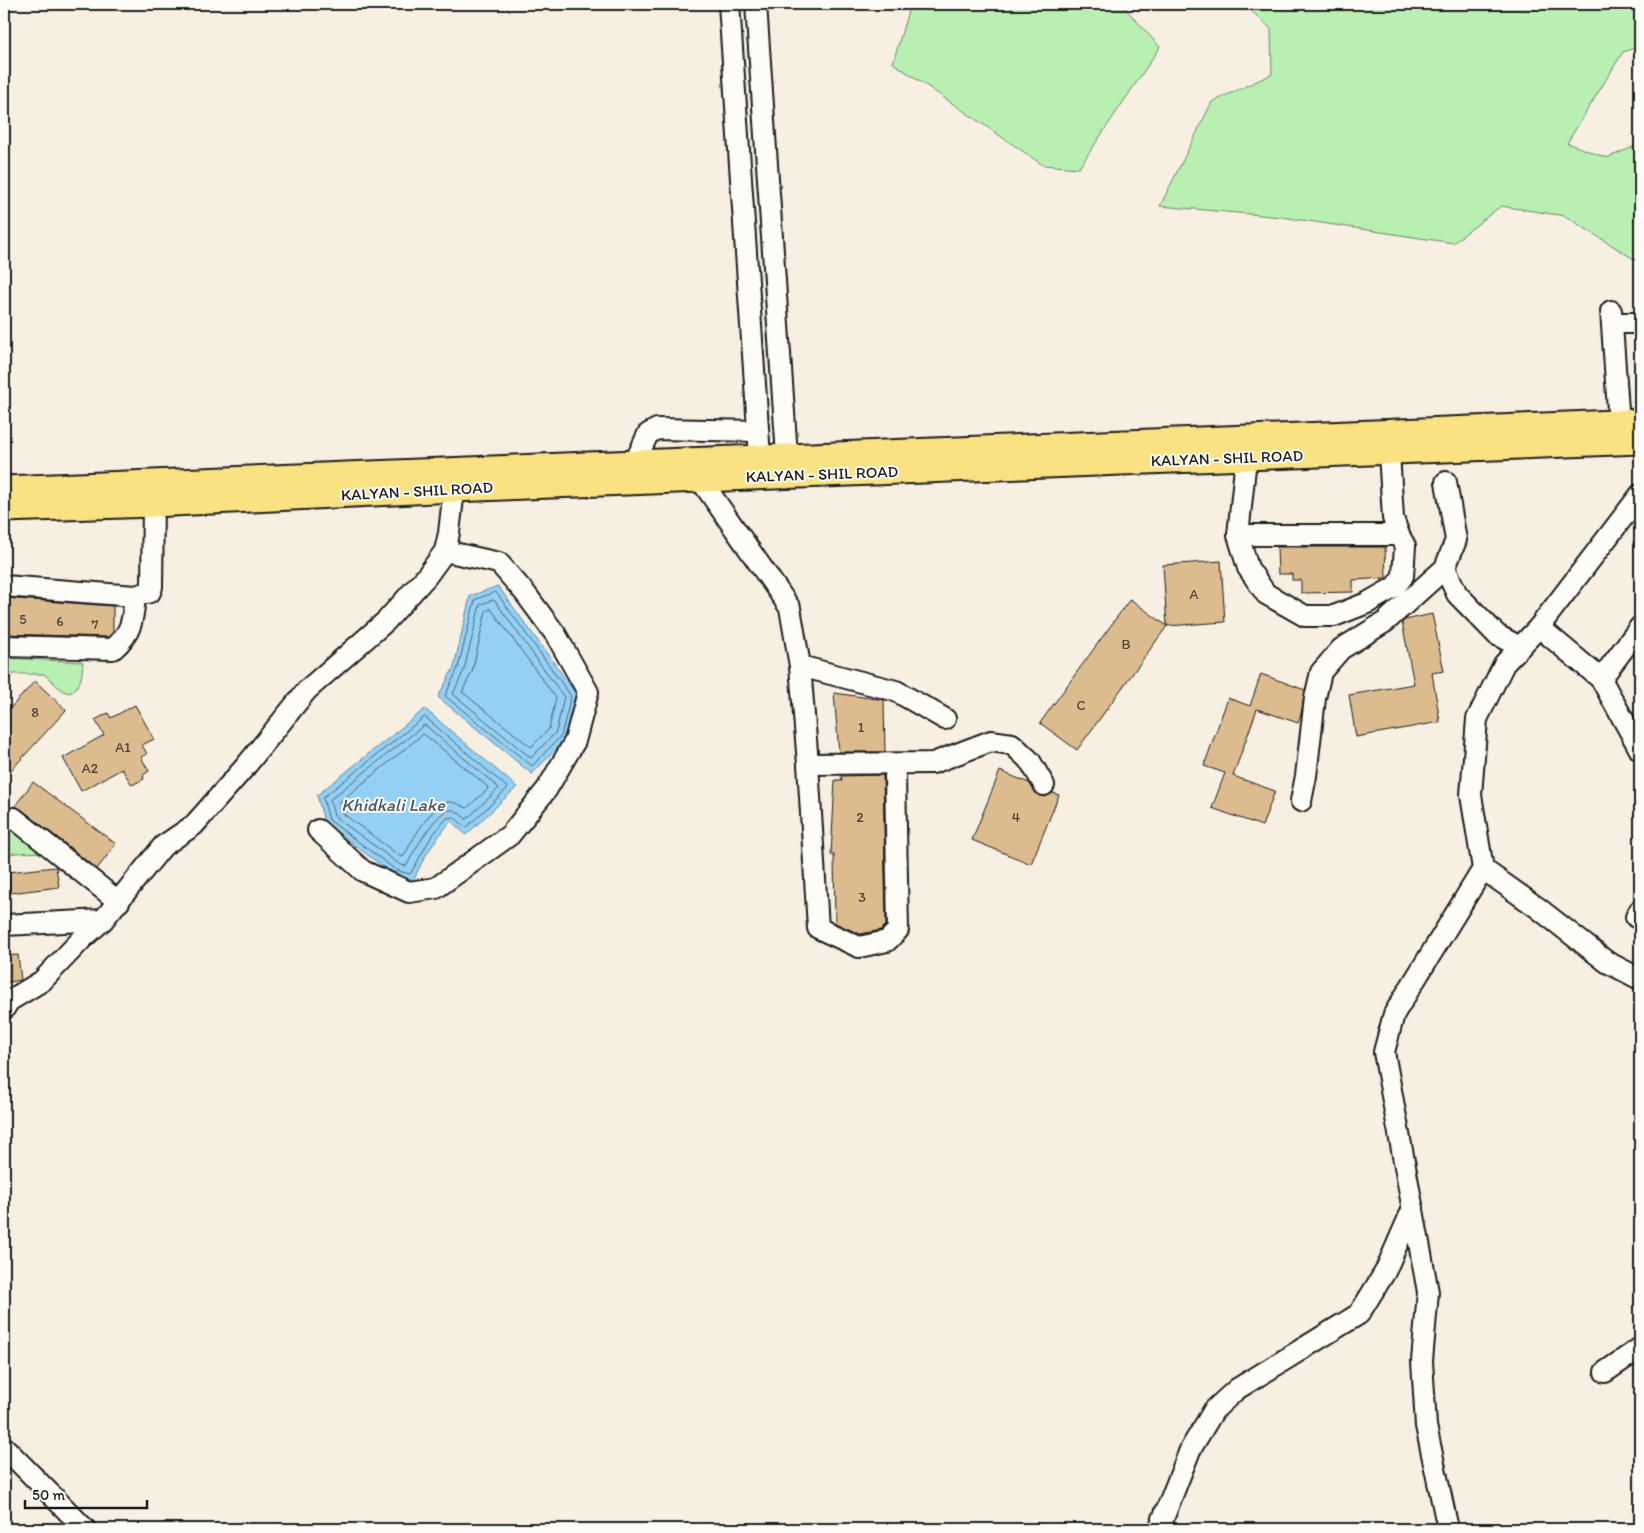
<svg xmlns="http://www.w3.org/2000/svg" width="1644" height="1533" font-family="Itim,sans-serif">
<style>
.green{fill:#b8f0b2;stroke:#6a8667}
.water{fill:#94d0f4;stroke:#64889e}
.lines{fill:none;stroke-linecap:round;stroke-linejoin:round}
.shore{stroke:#4c6472;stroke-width:1}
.building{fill:#dcbc8f;stroke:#1c1c1c}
.minor-casing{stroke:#1c1c1c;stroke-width:24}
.major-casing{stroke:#1c1c1c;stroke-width:29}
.minor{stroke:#fdfcf7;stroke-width:20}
.major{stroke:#fae181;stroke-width:25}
.labels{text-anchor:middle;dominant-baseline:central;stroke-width:4;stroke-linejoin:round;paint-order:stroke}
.number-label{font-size:14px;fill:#4c4439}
.street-label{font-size:16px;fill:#1c1c1c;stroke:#fdfcf7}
.water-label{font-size:18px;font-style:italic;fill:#465b68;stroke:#fdfcf7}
</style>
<rect width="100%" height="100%" fill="#f6efe2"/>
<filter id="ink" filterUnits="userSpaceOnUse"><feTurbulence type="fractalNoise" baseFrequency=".02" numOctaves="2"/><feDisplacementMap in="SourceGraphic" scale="10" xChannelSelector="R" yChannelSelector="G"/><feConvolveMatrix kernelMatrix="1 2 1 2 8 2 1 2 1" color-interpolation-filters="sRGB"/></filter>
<g filter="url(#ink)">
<g class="green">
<polygon points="910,4 1126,4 1124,7 1160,47 1079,168 1043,165 893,63"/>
<polygon points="1244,4 1640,4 1640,46 1623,52 1567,143 1607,158 1640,144 1640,263 1565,216 1501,206 1453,243 1282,217 1160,206 1212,102 1272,74 1271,29"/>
<path d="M4 658 83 662C82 674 82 686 70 693L63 691 44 674H12L4 683Z"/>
<polygon points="4,818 49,852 13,853 4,862 4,831 7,828"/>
</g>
<g class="water">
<polygon points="498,586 577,695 566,738 532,774 438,697 454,667 470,596"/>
<path d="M425 709 517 787 466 835 451 821C436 839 422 858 414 880L394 875 324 822 317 795Z"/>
</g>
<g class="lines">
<g class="shore">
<polygon points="496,592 571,696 561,736 532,766 445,696 458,668 475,600"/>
<polygon points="493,600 495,601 564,697 556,732 531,758 453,694 464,670 480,605"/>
<polygon points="491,609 556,698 549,729 531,747 462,692 472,672 486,611"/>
<polygon points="425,717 508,788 467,827 465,827 454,817 447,818 431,837 411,873 409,874 396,870 329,820 323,798"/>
<path d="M425 725 499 788 467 819C461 816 458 809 450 810 436 811 413 853 407 865L405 866 399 864 334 816 330 800Z"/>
<path d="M424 734 487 786 488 789 467 808C461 806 456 802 449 802 431 804 412 841 404 856L401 857 341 812 339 803Z"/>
</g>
</g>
<g class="building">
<polygon points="1277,547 1385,547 1386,578 1353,580 1353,592 1301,593 1301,580 1292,580 1292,574 1278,574"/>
<polygon points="1221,561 1225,622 1167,626 1163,565"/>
<polygon points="4,598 113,606 113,632 108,637 4,634"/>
<polygon points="1130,599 1167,626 1077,750 1040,723"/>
<polygon points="1432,614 1444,671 1432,673 1440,722 1356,737 1349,695 1414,684 1402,622 1405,620"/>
<polygon points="1261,674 1305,690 1301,714 1298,723 1257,709 1233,776 1275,791 1262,826 1212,808 1225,773 1204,766 1228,698 1250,706"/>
<polygon points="35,681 66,710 4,778 4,715"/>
<polygon points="834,693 884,700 885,752 839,752"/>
<polygon points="135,705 154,739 142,745 147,754 141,757 149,771 143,775 144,779 132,785 122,769 81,791 63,758 104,735 95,720 108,713 111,718"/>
<polygon points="1000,771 1029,783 1039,796 1045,797 1053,793 1059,795 1031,864 972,840"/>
<polygon points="883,775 886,925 881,930 860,934 835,923 834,855 831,855 835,780 842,780 841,776"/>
<polygon points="33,782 116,844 97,869 21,809 15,806"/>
<polygon points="56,867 59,887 10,893 8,872"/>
<polygon points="18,955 21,980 4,983 4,956"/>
</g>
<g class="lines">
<g class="minor-casing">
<g id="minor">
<polyline points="729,4 760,457"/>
<polyline points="756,4 787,456"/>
<polyline points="1611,311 1619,424"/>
<polyline points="1612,323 1640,323"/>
<polyline points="1246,458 1238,535 1248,568 1266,594 1305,616 1334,616 1367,603 1395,587 1403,576 1405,546 1399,535 1393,518 1389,452"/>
<polyline points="635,462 648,434 657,429 758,431"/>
<polyline points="700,479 790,608 800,666 896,691 945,719"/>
<polyline points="1238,535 1399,535"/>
<polyline points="1445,568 1457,594 1497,635 1520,647"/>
<polyline points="4,586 135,596 150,592 152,587 153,504"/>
<polyline points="1539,627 1601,679 1640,750"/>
<path d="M4 646 113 649C132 633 133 619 135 596"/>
<polyline points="800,666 808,764 818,928 859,947 887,941 898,930 895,776"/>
<polyline points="1601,679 1640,627"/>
<polyline points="808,764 933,763 991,741 1012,744 1030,761 1044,785"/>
<polyline points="1301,801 1306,776 1315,698 1321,672 1341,649 1385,622 1445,568 1456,540 1446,482"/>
<polyline points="14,818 119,902"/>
<polyline points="318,830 363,871 409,892 436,888 510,835 547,789 575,741 588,692 556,635 525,593 499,563 445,551"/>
<polyline points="1483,869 1538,908 1607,962 1640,979"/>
<polyline points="1636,917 1640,910"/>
<polyline points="4,925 103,920"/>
<polyline points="4,1009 9,1001 42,981 83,938 103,920 163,846 194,825 245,767 307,690 386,621 426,577 445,551 449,533 454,489 454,476"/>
<polyline points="1605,1372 1640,1348"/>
<polyline points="4,1447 85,1529"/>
<polyline points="1159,1529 1190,1450 1214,1410 1237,1389 1359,1314 1385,1272 1413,1208"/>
<polyline points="1448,1529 1426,1426 1422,1361 1428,1292 1384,1052 1394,1014 1483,869 1471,795 1477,719 1504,664 1539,627 1640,495"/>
</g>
</g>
<g class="major-casing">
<g id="major">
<polyline points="4,489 1640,422"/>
<polyline points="4,509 153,504 454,489 1640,441"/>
</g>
</g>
<use href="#minor" class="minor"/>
<use href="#major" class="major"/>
</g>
</g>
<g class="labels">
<g class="number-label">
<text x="1194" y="594">A</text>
<text x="23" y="619">5</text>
<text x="60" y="621">6</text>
<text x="95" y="624">7</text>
<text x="1126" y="644">B</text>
<text x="1081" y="705">C</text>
<text x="35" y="712">8</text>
<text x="861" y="727">1</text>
<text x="123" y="747">A1</text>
<text x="90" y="768">A2</text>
<text x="860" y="817">2</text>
<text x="1016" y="817">4</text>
<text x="862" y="897">3</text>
</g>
<g class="street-label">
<text transform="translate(1227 458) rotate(-2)">KALYAN - SHIL ROAD</text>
<text transform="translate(822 474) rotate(-2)">KALYAN - SHIL ROAD</text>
<text transform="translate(417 491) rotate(-3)">KALYAN - SHIL ROAD</text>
</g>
<g class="water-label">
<text x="393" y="805">Khidkali Lake</text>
</g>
</g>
<rect width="1644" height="1533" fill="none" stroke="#fdfcf7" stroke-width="20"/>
<rect x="10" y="10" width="1624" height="1513" fill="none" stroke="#1c1c1c" stroke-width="2" filter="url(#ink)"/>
<path d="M25 1500v8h122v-8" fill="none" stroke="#1c1c1c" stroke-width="2.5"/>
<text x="32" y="1500" font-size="15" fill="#1c1c1c" stroke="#fdfcf7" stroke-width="4" paint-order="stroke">50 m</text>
</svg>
